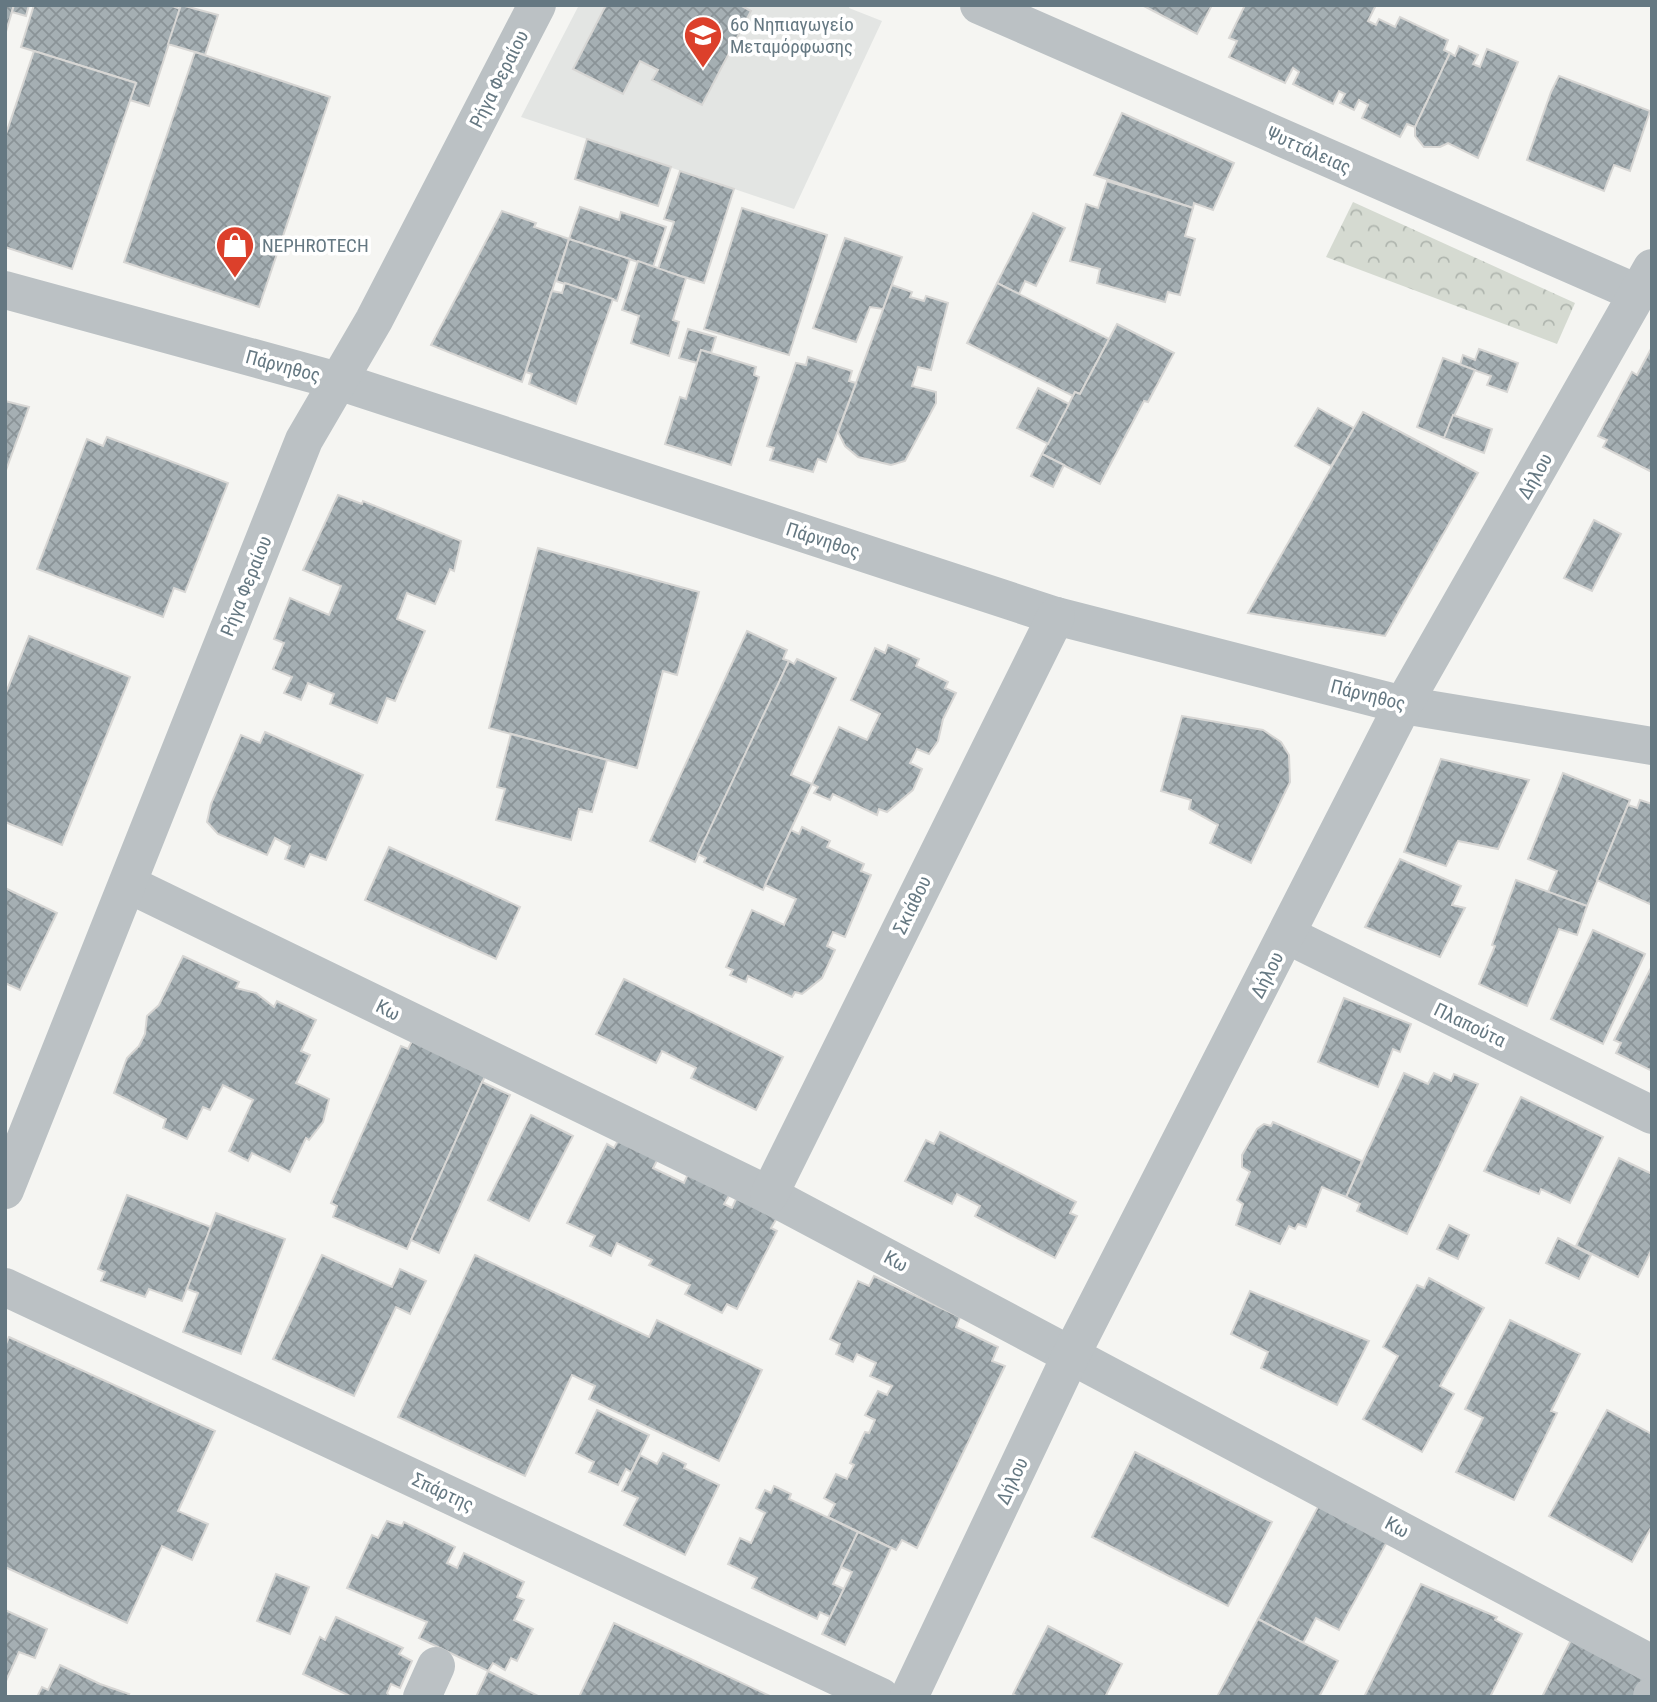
<svg xmlns="http://www.w3.org/2000/svg" width="1657" height="1702" font-family="'Roboto Condensed',sans-serif">
<style>
.built{fill:#e3e5e3}
.park{fill:url(#park-crowns)}
.building{fill:url(#building-cross-hatch);stroke:#d7d6d4;stroke-width:2}
.lines{fill:none;stroke-linecap:round;stroke-linejoin:round}
.minor{stroke:#bbc1c4;stroke-width:38}
.labels{text-anchor:middle;dominant-baseline:central;stroke-width:7;stroke-linejoin:round;paint-order:stroke}
.poi-label{font-size:19px;fill:#657882;stroke:#fff;text-anchor:start}
.street-label{font-size:19px;fill:#657882;stroke:#fff}
</style>
<defs>
<pattern id="park-crowns" width="20" height="18" patternUnits="userSpaceOnUse" patternTransform="scale(1.75)"><rect width="20" height="18" fill="#d5dad1"/><path d="M2 6a3 3 0 1 1 6 0M12 15a3 3 0 1 1 6 0" fill="none" stroke="#b0b6af"/></pattern>
<pattern id="building-cross-hatch" width="8" height="8" patternUnits="userSpaceOnUse" patternTransform="scale(1.75)"><rect width="8" height="8" fill="#a5afb3"/><path d="M0 0l8 8M0 8l8-8" fill="none" stroke="#8a9397"/></pattern>
</defs>
<rect width="100%" height="100%" fill="#f5f5f2"/>
<polygon class="built" points="579,5 850,5 849,8 882,21 794,209 521,117"/>
<polygon class="park" points="1353,202 1575,303 1557,344 1326,257"/>
<g class="building">
<polygon points="5,5 14,5 5,35"/>
<polygon points="14,5 29,5 26,16 12,12"/>
<polygon points="34,5 170,5 180,9 149,106 130,100 136,83 21,47"/>
<polygon points="181,5 218,15 205,55 168,44"/>
<polygon points="606,5 740,5 751,11 702,105 652,80 658,70 640,61 623,94 573,69"/>
<polygon points="1142,5 1212,5 1197,34"/>
<polygon points="1245,5 1376,5 1368,21 1376,25 1379,19 1395,27 1400,17 1448,40 1444,50 1450,53 1415,127 1407,124 1400,137 1362,118 1368,105 1359,100 1354,110 1340,103 1345,94 1339,91 1333,104 1293,84 1299,72 1293,68 1285,83 1229,57 1237,41 1229,38"/>
<polygon points="1459,46 1478,55 1473,64 1480,67 1487,49 1518,62 1478,158 1448,143 1440,147 1424,147 1415,136 1415,127 1450,53 1455,56"/>
<polygon points="34,51 136,83 72,269 5,247 5,137"/>
<polygon points="195,52 330,97 259,307 124,262"/>
<polygon points="1559,76 1650,111 1630,171 1614,165 1604,191 1527,160 1551,92"/>
<polygon points="1122,113 1234,163 1213,210 1194,203 1193,208 1094,175"/>
<polygon points="587,139 671,167 658,206 575,179"/>
<polygon points="680,171 734,189 704,283 658,269 674,222 664,219"/>
<polygon points="1107,181 1193,208 1185,236 1195,239 1180,295 1168,292 1165,302 1097,283 1100,269 1070,261 1086,204 1098,208"/>
<polygon points="580,207 619,220 621,212 666,227 653,267 569,239"/>
<polygon points="742,208 827,235 789,355 704,329"/>
<polygon points="502,211 536,223 534,227 569,239 522,382 431,345"/>
<polygon points="1033,213 1065,228 1036,286 1025,281 1019,294 997,283"/>
<polygon points="845,238 902,257 883,309 870,307 856,342 813,328"/>
<polygon points="569,239 630,259 617,301 556,281"/>
<polygon points="638,261 686,278 673,320 679,322 669,356 631,343 639,316 622,310"/>
<polygon points="565,283 613,299 576,404 529,384 532,374 526,372 552,291 562,293"/>
<polygon points="997,283 1109,339 1080,394 1075,392 1073,396 967,343"/>
<polygon points="892,285 912,292 910,297 924,301 926,296 948,303 931,370 918,367 912,386 936,392 936,403 905,461 891,465 858,457 845,446 838,432"/>
<polygon points="1117,324 1174,353 1148,402 1144,401 1100,484 1042,454 1073,396 1075,392 1080,394"/>
<polygon points="688,329 716,337 711,353 701,350 697,363 679,358"/>
<polygon points="1652,347 1652,472 1603,447 1607,440 1598,436 1632,372 1637,375"/>
<polygon points="1479,349 1518,363 1507,392 1487,385 1491,376 1460,365 1463,355 1475,360"/>
<polygon points="701,350 756,367 754,375 759,377 731,465 665,444 680,397 686,399"/>
<polygon points="808,357 852,371 849,381 856,383 826,462 818,459 813,472 770,460 774,448 767,446 796,363 806,365"/>
<polygon points="1443,358 1475,370 1444,438 1417,427"/>
<polygon points="1038,388 1069,404 1048,444 1017,428"/>
<polygon points="5,401 29,407 5,473"/>
<polygon points="1318,408 1354,428 1331,466 1295,446"/>
<polygon points="1363,412 1478,473 1385,636 1248,613"/>
<polygon points="1453,415 1492,429 1484,453 1444,438"/>
<polygon points="107,437 228,483 185,592 174,588 163,617 37,569 87,439 103,446"/>
<polygon points="1042,454 1064,465 1053,487 1031,476"/>
<polygon points="338,495 362,504 363,501 461,541 454,571 450,569 435,604 407,593 397,619 425,631 395,701 387,698 377,723 330,704 334,694 308,683 301,700 284,693 292,677 273,669 284,643 274,639 290,598 329,615 341,586 303,570"/>
<polygon points="1594,520 1621,534 1592,591 1564,578"/>
<polygon points="538,548 699,592 677,675 663,671 637,768 489,728"/>
<polygon points="747,631 787,650 783,659 789,661 695,862 650,841"/>
<polygon points="29,636 130,677 62,845 5,822 5,695"/>
<polygon points="888,645 919,659 916,666 948,682 945,688 956,693 943,719 938,741 929,754 917,749 910,763 922,769 913,790 887,812 879,809 877,815 833,794 830,800 814,793 818,787 812,784 839,727 867,740 880,714 851,700 875,648 885,653"/>
<polygon points="797,659 836,678 791,775 812,784 763,890 704,862 706,858 698,854 789,661 794,664"/>
<polygon points="1182,716 1263,730 1281,742 1289,755 1290,782 1251,863 1210,843 1218,825 1189,809 1191,800 1161,791"/>
<polygon points="265,732 363,775 326,860 310,854 304,867 285,859 290,846 275,838 267,855 218,834 207,822 211,804 241,735 260,743"/>
<polygon points="511,734 607,760 592,812 579,809 571,840 496,820 505,789 497,787"/>
<polygon points="1441,759 1529,780 1498,849 1458,841 1446,866 1404,852"/>
<polygon points="1563,773 1630,800 1587,906 1548,892 1557,871 1528,859"/>
<polygon points="1640,800 1652,804 1652,905 1597,880 1628,805 1637,808"/>
<polygon points="802,827 830,841 827,847 864,864 861,871 871,875 845,937 833,932 827,946 835,950 822,978 802,994 795,992 792,997 748,976 746,982 730,975 733,970 726,967 752,910 784,925 796,899 765,885 791,830 799,834"/>
<polygon points="389,847 520,907 496,959 365,900"/>
<polygon points="1400,859 1461,886 1452,905 1465,908 1440,957 1365,927"/>
<polygon points="1516,880 1587,906 1577,935 1559,929 1527,1006 1479,984 1495,946 1492,945"/>
<polygon points="5,888 57,913 20,990 5,983"/>
<polygon points="1593,930 1645,954 1603,1044 1551,1019"/>
<polygon points="183,956 239,982 236,988 256,993 274,1007 277,1001 316,1020 301,1051 310,1055 296,1083 329,1099 323,1122 309,1140 306,1138 290,1172 252,1153 248,1161 229,1151 253,1100 223,1085 210,1110 203,1107 187,1139 163,1128 166,1119 114,1093 127,1058 139,1046 145,1034 147,1016 159,1005"/>
<polygon points="1652,966 1652,1071 1616,1053 1621,1043 1614,1040"/>
<polygon points="624,979 783,1057 756,1110 691,1078 696,1068 662,1051 656,1063 596,1034"/>
<polygon points="1344,998 1411,1024 1400,1052 1393,1049 1378,1087 1318,1062"/>
<polygon points="412,1041 486,1074 407,1249 333,1217 337,1206 331,1203 401,1046 408,1049"/>
<polygon points="1404,1073 1428,1084 1434,1073 1451,1081 1454,1074 1478,1084 1407,1234 1357,1211 1360,1204 1346,1197"/>
<polygon points="482,1082 510,1095 439,1253 411,1240"/>
<polygon points="1521,1097 1603,1137 1570,1203 1541,1189 1539,1194 1484,1171"/>
<polygon points="531,1115 573,1136 529,1221 488,1200"/>
<polygon points="1273,1122 1362,1161 1346,1197 1322,1187 1306,1227 1298,1224 1295,1229 1289,1226 1280,1244 1236,1225 1243,1204 1237,1200 1250,1172 1242,1167 1242,1155 1257,1129 1264,1124 1271,1126"/>
<polygon points="940,1132 1076,1202 1070,1213 1077,1216 1055,1258 975,1216 980,1206 957,1194 952,1204 905,1181 926,1140 934,1144"/>
<polygon points="620,1137 659,1157 653,1168 684,1183 688,1174 730,1194 724,1204 732,1208 737,1197 777,1218 771,1228 777,1231 737,1309 727,1304 722,1313 685,1294 690,1285 649,1265 652,1260 617,1243 611,1256 590,1246 595,1236 567,1223 607,1144 614,1148"/>
<polygon points="1619,1158 1652,1174 1652,1249 1638,1277 1576,1246"/>
<polygon points="127,1195 211,1227 182,1301 149,1289 145,1297 101,1281 105,1272 98,1269"/>
<polygon points="216,1213 285,1239 241,1354 183,1332 198,1293 187,1289"/>
<polygon points="1449,1225 1469,1235 1458,1259 1437,1249"/>
<polygon points="1558,1238 1591,1255 1579,1279 1546,1263"/>
<polygon points="322,1255 392,1287 400,1269 426,1281 410,1314 396,1307 354,1396 273,1359"/>
<polygon points="475,1255 649,1337 657,1320 762,1370 719,1461 589,1399 595,1386 572,1375 525,1476 398,1417"/>
<polygon points="874,1276 960,1317 956,1327 998,1347 992,1361 1005,1366 917,1548 902,1540 896,1550 828,1517 835,1504 824,1498 836,1474 847,1479 854,1465 850,1463 865,1432 869,1433 875,1420 865,1415 878,1391 887,1395 892,1386 870,1376 876,1363 857,1354 853,1362 836,1354 840,1344 830,1339 858,1281 869,1286"/>
<polygon points="1429,1278 1484,1308 1440,1386 1454,1394 1422,1452 1363,1419 1398,1356 1383,1347 1417,1285 1424,1288"/>
<polygon points="1250,1291 1369,1341 1337,1405 1261,1368 1268,1352 1231,1334"/>
<polygon points="1510,1320 1580,1354 1551,1411 1557,1413 1514,1500 1456,1472 1483,1418 1465,1409"/>
<polygon points="9,1337 215,1431 178,1511 208,1524 192,1560 162,1546 127,1623 5,1567 5,1346"/>
<polygon points="597,1410 649,1435 631,1472 626,1469 618,1485 589,1472 594,1462 576,1453"/>
<polygon points="1607,1410 1652,1434 1652,1526 1632,1562 1549,1516"/>
<polygon points="1135,1452 1272,1522 1228,1606 1092,1537"/>
<polygon points="663,1453 686,1464 684,1468 719,1485 685,1555 624,1525 638,1498 622,1491 640,1455 657,1464"/>
<polygon points="774,1486 791,1494 789,1499 858,1532 833,1584 844,1589 830,1617 820,1612 817,1619 752,1588 757,1578 728,1564 740,1538 751,1543 765,1513 756,1508 765,1490 771,1493"/>
<polygon points="1319,1505 1387,1542 1339,1630 1316,1618 1303,1643 1258,1619"/>
<polygon points="387,1521 402,1526 404,1522 455,1547 447,1563 457,1568 464,1553 524,1582 517,1597 524,1600 514,1620 533,1629 517,1661 511,1658 505,1670 493,1663 488,1671 419,1638 427,1622 347,1588 372,1535 378,1538"/>
<polygon points="858,1532 891,1548 845,1645 822,1634 852,1572 841,1567"/>
<polygon points="276,1574 309,1587 290,1634 257,1621"/>
<polygon points="1421,1584 1497,1617 1495,1620 1522,1634 1490,1697 1364,1697"/>
<polygon points="5,1610 47,1629 35,1658 19,1652 5,1683"/>
<polygon points="336,1617 403,1648 399,1654 412,1661 400,1688 391,1684 387,1693 390,1697 352,1697 303,1674 320,1637 325,1640"/>
<polygon points="1258,1619 1338,1661 1319,1697 1217,1697"/>
<polygon points="614,1623 772,1697 579,1697"/>
<polygon points="1048,1626 1122,1664 1106,1695 1110,1697 1018,1697 1013,1694"/>
<polygon points="1572,1638 1652,1679 1645,1697 1542,1697"/>
<polygon points="60,1665 100,1684 129,1694 127,1697 37,1697 42,1687 48,1690"/>
<polygon points="488,1671 540,1697 476,1697"/>
</g>
<g class="lines">
<g class="minor">
<polyline points="979,5 1639,294"/>
<polyline points="5,290 338,381 1056,616 1403,705 1652,746"/>
<polyline points="128,884 769,1195 1652,1664"/>
<polyline points="1287,935 1652,1115"/>
<polyline points="5,1190 304,440 374,320 537,5"/>
<polyline points="769,1195 1056,616"/>
<polyline points="5,1287 881,1697"/>
<polyline points="422,1697 436,1666"/>
<polyline points="909,1697 1072,1353 1403,705 1652,268"/>
<polyline points="1652,1697 1652,1696"/>
</g>
</g>
<defs>
<g id="school-pin" transform="scale(2.0125)"><path d="M0 17L-7.5 6A9.5 9.5 0 1 1 7.5 6Z" fill="#dc402b" stroke="#fff"/><path d="M0-5L7-2L0 1L-7-2ZM-4 1L0 2.5L4 1V4Q0 6-4 4Z" fill="#fff"/></g>
<g id="shop-pin" transform="scale(2.0125)"><path d="M0 17L-7.5 6A9.5 9.5 0 1 1 7.5 6Z" fill="#dc402b" stroke="#fff"/><path d="M-5-2.5h2.3a2.7 3.5 0 0 1 5.4 0H5L5.5 6h-11ZM-1.5-2.5h3a1.5 2.3 0 0 0-3 0Z" fill="#fff"/></g>
</defs>
<g fill-rule="evenodd">
<use href="#school-pin" x="703" y="35"/>
<use href="#shop-pin" x="235" y="245"/>
</g>
<g class="labels">
<g class="poi-label">
<text x="730" y="24">6ο Νηπιαγωγείο<tspan x="730" dy="22">Μεταμόρφωσης</tspan></text>
<text x="262" y="245">NEPHROTECH</text>
</g>
<g class="street-label">
<text transform="translate(499 79) rotate(-63)">Ρήγα Φεραίου</text>
<text transform="translate(1309 150) rotate(24)">Ψυττάλειας</text>
<text transform="translate(283 366) rotate(15)">Πάρνηθος</text>
<text transform="translate(1535 476) rotate(-60)">Δήλου</text>
<text transform="translate(823 540) rotate(18)">Πάρνηθος</text>
<text transform="translate(246 586) rotate(-68)">Ρήγα Φεραίου</text>
<text transform="translate(1368 695) rotate(14)">Πάρνηθος</text>
<text transform="translate(912 905) rotate(-64)">Σκιάθου</text>
<text transform="translate(1267 975) rotate(-63)">Δήλου</text>
<text transform="translate(388 1010) rotate(26)">Κω</text>
<text transform="translate(1470 1025) rotate(26)">Πλαπούτα</text>
<text transform="translate(896 1261) rotate(28)">Κω</text>
<text transform="translate(1012 1481) rotate(-65)">Δήλου</text>
<text transform="translate(443 1492) rotate(25)">Σπάρτης</text>
<text transform="translate(1397 1527) rotate(28)">Κω</text>
</g>
</g>
<rect width="1657" height="1702" fill="none" stroke="#657882" stroke-width="14"/>
</svg>
